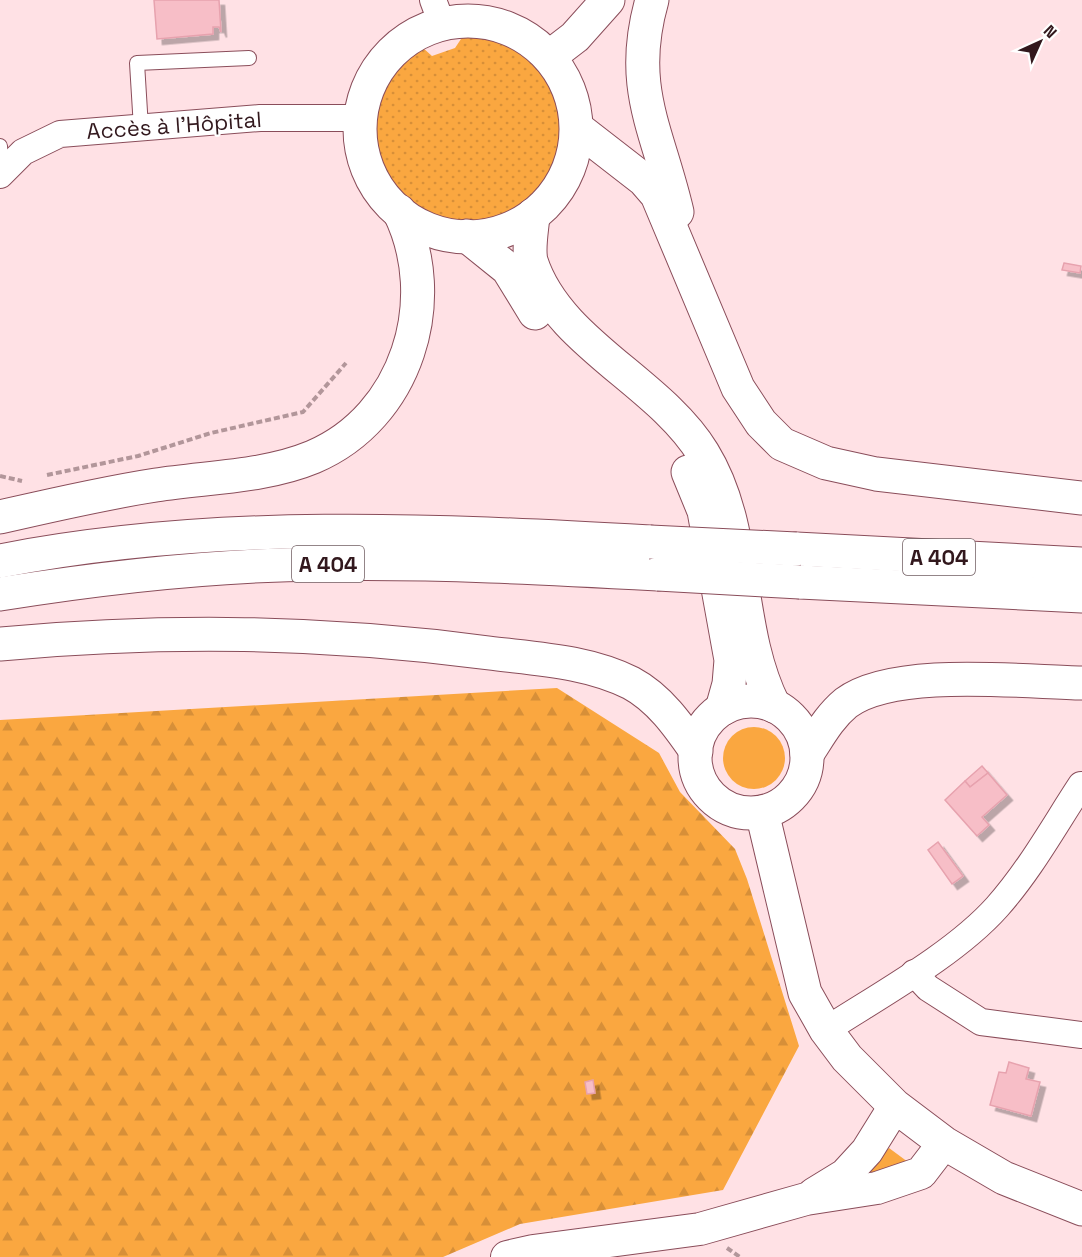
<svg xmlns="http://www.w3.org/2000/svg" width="1082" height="1257" font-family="'Space Grotesk',sans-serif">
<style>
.green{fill:#faa740}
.forest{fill:url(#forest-firs)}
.garden{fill:url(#garden-dots)}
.building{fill:#f7bec7;stroke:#e7a2ae;stroke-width:1.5;filter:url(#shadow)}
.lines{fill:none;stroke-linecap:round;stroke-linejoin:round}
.service-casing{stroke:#8a4d5a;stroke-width:16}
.minor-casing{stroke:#8a4d5a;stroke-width:28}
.tertiary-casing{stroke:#8a4d5a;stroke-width:34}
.secondary-casing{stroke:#8a4d5a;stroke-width:35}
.motorway-casing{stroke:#8a4d5a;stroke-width:35}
.path{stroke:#b2969a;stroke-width:4;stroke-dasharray:6 3;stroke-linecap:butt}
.service{stroke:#fff;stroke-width:14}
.minor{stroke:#fff;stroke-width:26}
.tertiary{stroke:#fff;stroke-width:32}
.secondary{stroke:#fff;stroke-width:33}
.motorway{stroke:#fff;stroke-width:33}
.motorway-bridge-casing{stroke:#8a4d5a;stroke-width:35;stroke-linecap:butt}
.motorway-bridge{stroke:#fff;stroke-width:33}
.labels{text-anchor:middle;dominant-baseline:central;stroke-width:4.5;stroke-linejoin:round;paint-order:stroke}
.shield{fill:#fff;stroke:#705d61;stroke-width:1.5}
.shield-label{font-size:21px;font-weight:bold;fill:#32181d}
.street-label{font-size:22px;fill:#32181d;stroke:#fff}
</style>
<defs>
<pattern id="forest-firs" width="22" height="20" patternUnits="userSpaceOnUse" patternTransform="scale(1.5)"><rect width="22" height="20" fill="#faa740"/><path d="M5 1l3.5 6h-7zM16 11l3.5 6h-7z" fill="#d78f38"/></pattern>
<pattern id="garden-dots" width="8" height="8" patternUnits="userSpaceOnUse" patternTransform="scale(1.5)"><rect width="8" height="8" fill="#faa740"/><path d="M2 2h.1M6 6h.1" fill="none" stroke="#d78f38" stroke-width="1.8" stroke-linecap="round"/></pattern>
<filter id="shadow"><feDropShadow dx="5.5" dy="5.5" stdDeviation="0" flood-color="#0004"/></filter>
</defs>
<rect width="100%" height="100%" fill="#ffe1e5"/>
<g class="green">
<circle cx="754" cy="758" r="31"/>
<polygon points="889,1148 912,1165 864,1177"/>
</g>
<polygon class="forest" points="557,688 659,753 680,792 735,849 747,879 799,1046 723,1190 520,1224 443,1257 0,1257 0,720"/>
<path class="garden" d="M465 33C504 40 543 57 555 98 564 131 561 165 536 191 470 261 351 197 379 103 383 89 390 74 400 64 407 57 415 52 422 47L432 56 455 48Z"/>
<g class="building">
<polygon points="154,0 219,0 221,32 219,27 213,27 213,34 157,39"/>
<polygon points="1064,263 1081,266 1080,273 1062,270"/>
<polygon points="982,766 988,773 970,787 965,781"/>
<polygon points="988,773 1007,795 982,817 989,825 977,836 945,800 965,781 970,787"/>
<polygon points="938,842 963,876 952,884 928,850"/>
<polygon points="1009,1062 1029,1068 1026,1079 1040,1082 1031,1116 990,1105 999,1072 1006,1073"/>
<polygon points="593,1080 595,1093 587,1094 585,1082"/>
</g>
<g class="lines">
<g class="service-casing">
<g id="service">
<polyline points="141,128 137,63 249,58"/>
<polyline points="0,146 2,173"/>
</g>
</g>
<g class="minor-casing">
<g id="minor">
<polyline points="433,0 442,24"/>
<polyline points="0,175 23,152 60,134 260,118 361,118"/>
<polyline points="914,973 928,988 981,1022 1082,1035"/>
<path d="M826 1030C880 995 955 954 997 907 1030 870 1054 826 1081 785"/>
</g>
</g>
<g class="tertiary-casing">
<g id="tertiary">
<polyline points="814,1194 845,1175 867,1151 895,1106"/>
<polyline points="507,1257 533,1251 700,1229 806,1199 877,1188 921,1173 944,1143"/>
</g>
</g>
<g class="secondary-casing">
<g id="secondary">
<circle cx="468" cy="129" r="108"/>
<polyline points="549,57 575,37 608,0"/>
<path d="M533 215C532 229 528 248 531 261 557 343 659 381 703 453 750 529 734 627 774 706"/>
<polyline points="467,236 508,269 535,313"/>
<polyline points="688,472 704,511 731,660 729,684 722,709"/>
<circle cx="751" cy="757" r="56"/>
<polyline points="762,812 805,993 826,1030 847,1058 895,1106 944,1143 1004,1178 1082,1209"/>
</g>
</g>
<g class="motorway-casing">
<g id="motorway">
<path d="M652 0C627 88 658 130 677 212"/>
<polyline points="577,128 644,180 657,195 738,388 761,423 782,444 826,463 876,474 1082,498"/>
<path d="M0 517C52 505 104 493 156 485 207 477 265 477 313 457 407 417 443 300 399 211"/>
<polyline points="796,549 1082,564"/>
<path d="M0 561C214 519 434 530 650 542"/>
<polyline points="800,582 1082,596"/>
<path d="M0 594C106 577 214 565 321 564 434 562 546 568 658 574"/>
<path d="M0 644C167 629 322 631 489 653 537 659 587 661 631 683 659 698 678 725 696 751"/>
<path d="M807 754C819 736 829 717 846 703 894 667 1023 682 1082 683"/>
</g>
</g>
<g class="path">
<polyline points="47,475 138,456 211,433 303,412 346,363"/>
<polyline points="0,476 22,481"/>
<polyline points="727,1248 740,1257"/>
</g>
<use href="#service" class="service"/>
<use href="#minor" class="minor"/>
<use href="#tertiary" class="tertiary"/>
<use href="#secondary" class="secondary"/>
<use href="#motorway" class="motorway"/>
<g class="motorway-bridge-casing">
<g id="motorway-bridge">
<polyline points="650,542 796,549"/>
<polyline points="658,574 800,582"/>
</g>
</g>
<use href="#motorway-bridge" class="motorway-bridge"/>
</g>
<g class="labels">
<g class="shield">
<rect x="903" y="539" width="72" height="36" rx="4.5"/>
<rect x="292" y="546" width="72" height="36" rx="4.5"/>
</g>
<g class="shield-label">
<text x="939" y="557">A 404</text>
<text x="328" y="564">A 404</text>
</g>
<g class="street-label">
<text transform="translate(174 125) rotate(-4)">Accès à l'Hôpital</text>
</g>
</g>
<g transform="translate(1040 42) rotate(45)" stroke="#ffffff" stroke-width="4.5" paint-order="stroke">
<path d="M0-4.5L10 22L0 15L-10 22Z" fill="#32181d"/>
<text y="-9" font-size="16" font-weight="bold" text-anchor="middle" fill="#32181d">N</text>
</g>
</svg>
